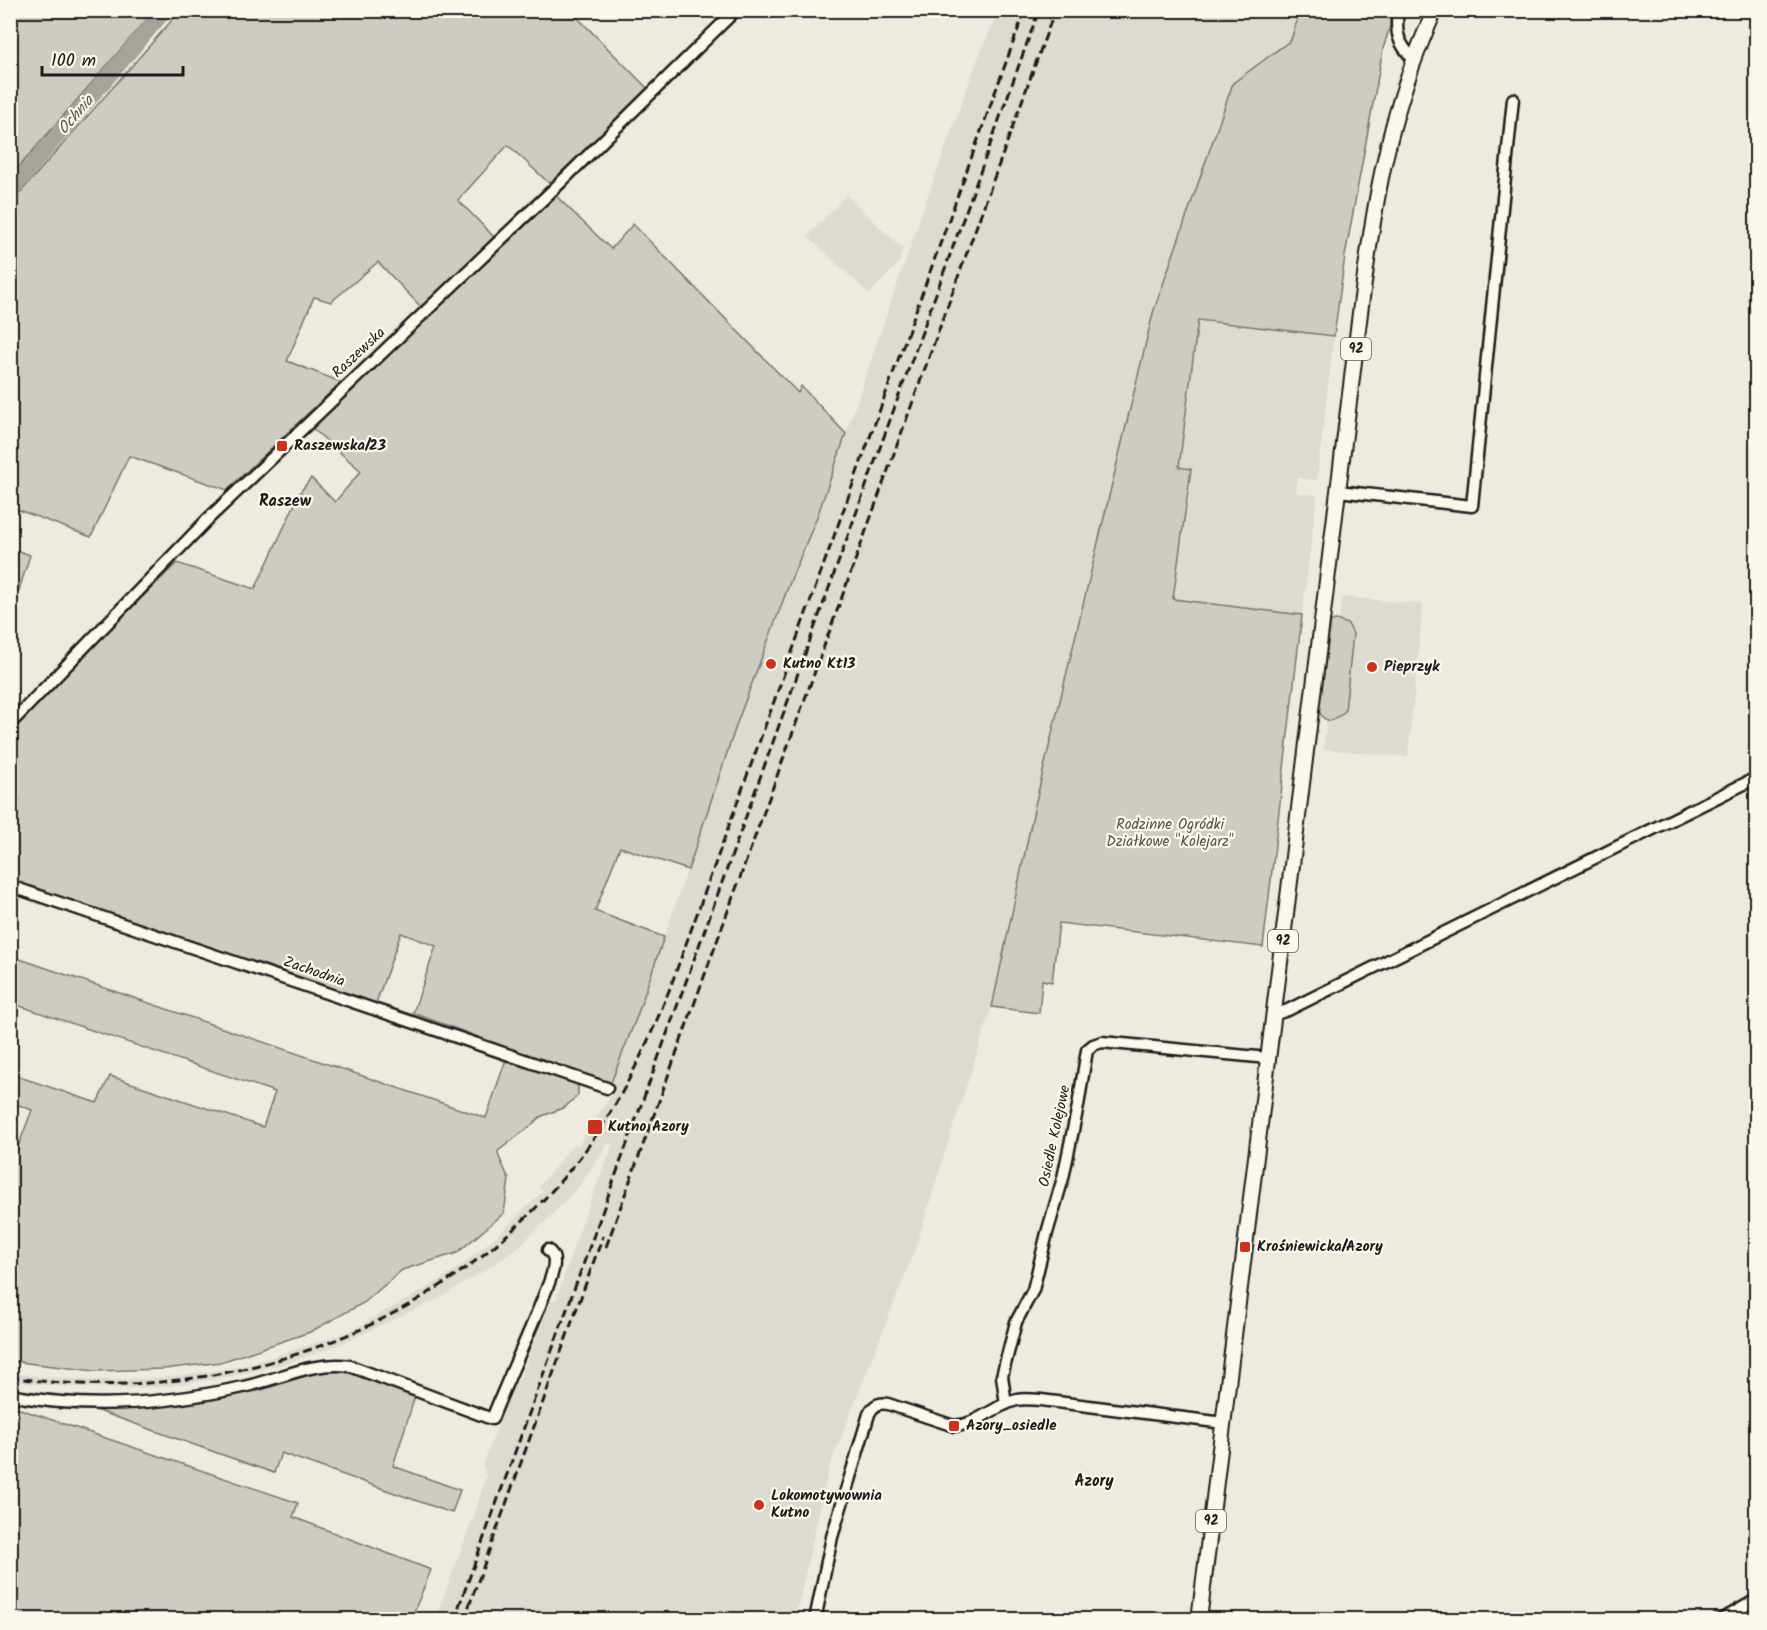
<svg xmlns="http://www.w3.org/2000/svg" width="1767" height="1630" font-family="Kalam,sans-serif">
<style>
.built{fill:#dedad1}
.green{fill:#ceccc2;stroke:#75746f;stroke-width:1.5}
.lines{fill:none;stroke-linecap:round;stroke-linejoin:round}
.river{stroke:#a6a39d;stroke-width:16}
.minor-casing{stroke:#1c1c1c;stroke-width:15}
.major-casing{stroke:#1c1c1c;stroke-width:18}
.minor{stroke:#fbf7ec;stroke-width:10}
.major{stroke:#fbf7ec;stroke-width:14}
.rail{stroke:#1c1c1c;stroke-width:3;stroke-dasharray:9 4.5;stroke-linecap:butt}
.poi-dot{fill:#c8321e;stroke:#fbf7ec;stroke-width:2}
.labels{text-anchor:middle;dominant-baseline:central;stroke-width:4.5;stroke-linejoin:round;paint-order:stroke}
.shield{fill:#fbf7ec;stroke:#5f5e5a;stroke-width:1.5}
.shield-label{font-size:14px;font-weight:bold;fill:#1c1c1c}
.street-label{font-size:15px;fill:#1c1c1c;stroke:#fbf7ec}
.poi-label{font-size:15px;font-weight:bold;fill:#1c1c1c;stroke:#fbf7ec;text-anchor:start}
.park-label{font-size:15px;fill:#51514e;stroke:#fbf7ec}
.water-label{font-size:16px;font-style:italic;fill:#5a5956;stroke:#fbf7ec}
.neighbourhood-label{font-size:16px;font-weight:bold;fill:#1c1c1c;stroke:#fbf7ec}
</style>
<rect width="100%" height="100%" fill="#eeeadf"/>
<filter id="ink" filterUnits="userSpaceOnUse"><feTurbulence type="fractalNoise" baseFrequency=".0167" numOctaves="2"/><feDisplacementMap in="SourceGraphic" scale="12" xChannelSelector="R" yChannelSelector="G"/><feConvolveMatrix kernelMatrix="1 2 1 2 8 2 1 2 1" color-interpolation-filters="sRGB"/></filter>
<g filter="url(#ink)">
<g class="built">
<polygon points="999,11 1300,11 1291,40 1233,83 1153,313 1035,805 992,1007 950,1136 916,1247 829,1468 795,1619 435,1619 476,1510 486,1476 483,1465 514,1382 520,1379 549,1301 556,1300 584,1217 613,1145 608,1144 579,1186 548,1219 515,1250 496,1263 442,1297 336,1346 288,1363 227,1377 170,1386 124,1389 56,1386 11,1381 10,1372 42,1377 92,1380 142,1379 184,1375 225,1369 257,1362 348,1332 434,1284 466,1262 501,1232 543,1191 538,1187 574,1144 578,1146 615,1089 610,1085 637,1016 732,740 737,723 808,533 817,517 927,198 980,53"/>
<polygon points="846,195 903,249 899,263 869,294 808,236"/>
<polygon points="1198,320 1334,336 1317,480 1297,478 1296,493 1317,495 1302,615 1173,599 1191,470 1179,468"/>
<polygon points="1342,597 1423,604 1408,757 1323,749"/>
</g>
<g class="green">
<polygon points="11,10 154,11 11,176 10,11"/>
<polygon points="180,11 571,11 649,90 578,158 552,186 508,145 458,200 495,238 421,307 378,262 331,302 314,297 287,361 341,382 227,490 129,456 91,537 16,509 11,515 11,203"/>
<polygon points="1300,11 1391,11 1390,26 1383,49 1345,256 1334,336 1198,320 1179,467 1191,469 1173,599 1302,615 1263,947 1059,923 1052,982 1042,980 1039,1013 992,1007 1035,805 1153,313 1233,83 1291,40"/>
<polygon points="556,196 611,249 633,224 798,393 801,386 846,434 817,517 792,577 737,723 688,870 620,847 595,911 664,937 637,1016 610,1085 413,1013 436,946 401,933 375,1006 11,882 11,815 20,801 11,798 11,726 177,563 255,589 301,491 311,478 335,502 361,471 311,427 351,384 437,309"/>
<polygon points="10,548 30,555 19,590 11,588"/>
<polygon points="1336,620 1348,624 1353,634 1345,711 1341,715 1330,721 1323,718 1319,711 1331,621"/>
<polygon points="11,956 486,1118 505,1062 508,1058 563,1075 578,1084 578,1095 565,1107 540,1117 532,1125 498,1151 499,1157 509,1179 504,1213 457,1253 402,1270 365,1302 310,1332 221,1362 164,1369 95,1371 11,1361 10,1168 32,1110 11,1102 11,1074 97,1103 110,1076 263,1127 275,1092 11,1003"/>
<polygon points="329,1368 347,1368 416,1393 393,1466 460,1490 452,1513 281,1453 274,1473 93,1409 150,1407 207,1400 262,1390"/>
<polygon points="11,1406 298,1503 293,1517 431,1570 411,1619 11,1619"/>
</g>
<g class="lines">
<polyline class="river" points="10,191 165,10"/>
<g class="minor-casing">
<g id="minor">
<path d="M1398 10C1395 34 1398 43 1414 60"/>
<polyline points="1338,491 1472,506 1513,99"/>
<polyline points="10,724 208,519 557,186 736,10"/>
<polyline points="10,886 607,1088"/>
<polyline points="1273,1015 1288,1010 1756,778"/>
<path d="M10 1395C27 1398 44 1401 61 1402 121 1407 184 1400 243 1387 277 1380 315 1360 350 1366L492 1419C508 1378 527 1339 543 1298 547 1287 554 1274 554 1262 554 1256 552 1254 548 1250"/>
<polyline points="1006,1404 1002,1376 1016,1322 1033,1290 1047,1233 1063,1178 1078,1106 1087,1050 1093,1045 1102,1042 1268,1058"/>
<path d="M815 1620 832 1537 869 1414C873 1406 878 1402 888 1404L954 1426C978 1425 994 1405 1017 1400 1024 1398 1033 1400 1041 1400L1224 1423"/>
<polyline points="1721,1620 1756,1600"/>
</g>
</g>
<g class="major-casing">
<path id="major" d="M1199 1620 1358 329C1372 215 1386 116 1435 10"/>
</g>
<use href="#minor" class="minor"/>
<use href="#major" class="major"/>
<g class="rail">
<polyline points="606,1247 1055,10"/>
<path d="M10 1377C225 1411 452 1327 584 1152 621 1102 647 1046 670 988L1025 10"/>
<polyline points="454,1620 1039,10"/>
<polyline points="464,1620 603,1236"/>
</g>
</g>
</g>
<g class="poi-dot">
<rect x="276" y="440" width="12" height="12" rx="3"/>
<circle cx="771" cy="664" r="6"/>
<circle cx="1372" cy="667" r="6"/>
<rect x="587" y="1119" width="16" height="16" rx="3"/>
<rect x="1239" y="1241" width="12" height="12" rx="3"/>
<rect x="948" y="1420" width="12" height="12" rx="3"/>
<circle cx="759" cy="1505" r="6"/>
</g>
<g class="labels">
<g class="shield">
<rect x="1341" y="338" width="30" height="22" rx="4.5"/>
<rect x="1268" y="930" width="30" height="22" rx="4.5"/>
<rect x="1196" y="1510" width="30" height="22" rx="4.5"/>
</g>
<g class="shield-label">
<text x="1356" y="349">92</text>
<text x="1283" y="941">92</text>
<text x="1211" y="1521">92</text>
</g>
<g class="street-label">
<text transform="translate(359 353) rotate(-43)">Raszewska</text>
<text transform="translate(314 972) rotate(19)">Zachodnia</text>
<text transform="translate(1055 1136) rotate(-78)">Osiedle Kolejowe</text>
</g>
<g class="poi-label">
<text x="294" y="446">Raszewska/23</text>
<text x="783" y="664">Kutno Kt13</text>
<text x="1384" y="667">Pieprzyk</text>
<text x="608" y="1127">Kutno Azory</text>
<text x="1257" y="1247">Krośniewicka/Azory</text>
<text x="966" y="1426">Azory_osiedle</text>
<text x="771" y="1496">Lokomotywownia<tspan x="771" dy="17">Kutno</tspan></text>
</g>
<g class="park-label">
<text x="1170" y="825">Rodzinne Ogródki<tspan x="1170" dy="17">Działkowe "Kolejarz"</tspan></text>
</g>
<g class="water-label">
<text transform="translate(76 115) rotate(-49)">Ochnia</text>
</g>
<g class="neighbourhood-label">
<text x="285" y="501">Raszew</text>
<text x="1094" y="1481">Azory</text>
</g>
</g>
<rect width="1767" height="1630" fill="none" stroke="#fbf7ec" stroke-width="36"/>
<rect x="18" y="18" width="1731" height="1594" fill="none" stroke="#1c1c1c" stroke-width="2" filter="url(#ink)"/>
<path d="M42 66v9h141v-9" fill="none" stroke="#1c1c1c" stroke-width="3"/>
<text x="51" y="66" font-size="18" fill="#1c1c1c" stroke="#fbf7ec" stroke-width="4.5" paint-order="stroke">100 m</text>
</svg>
